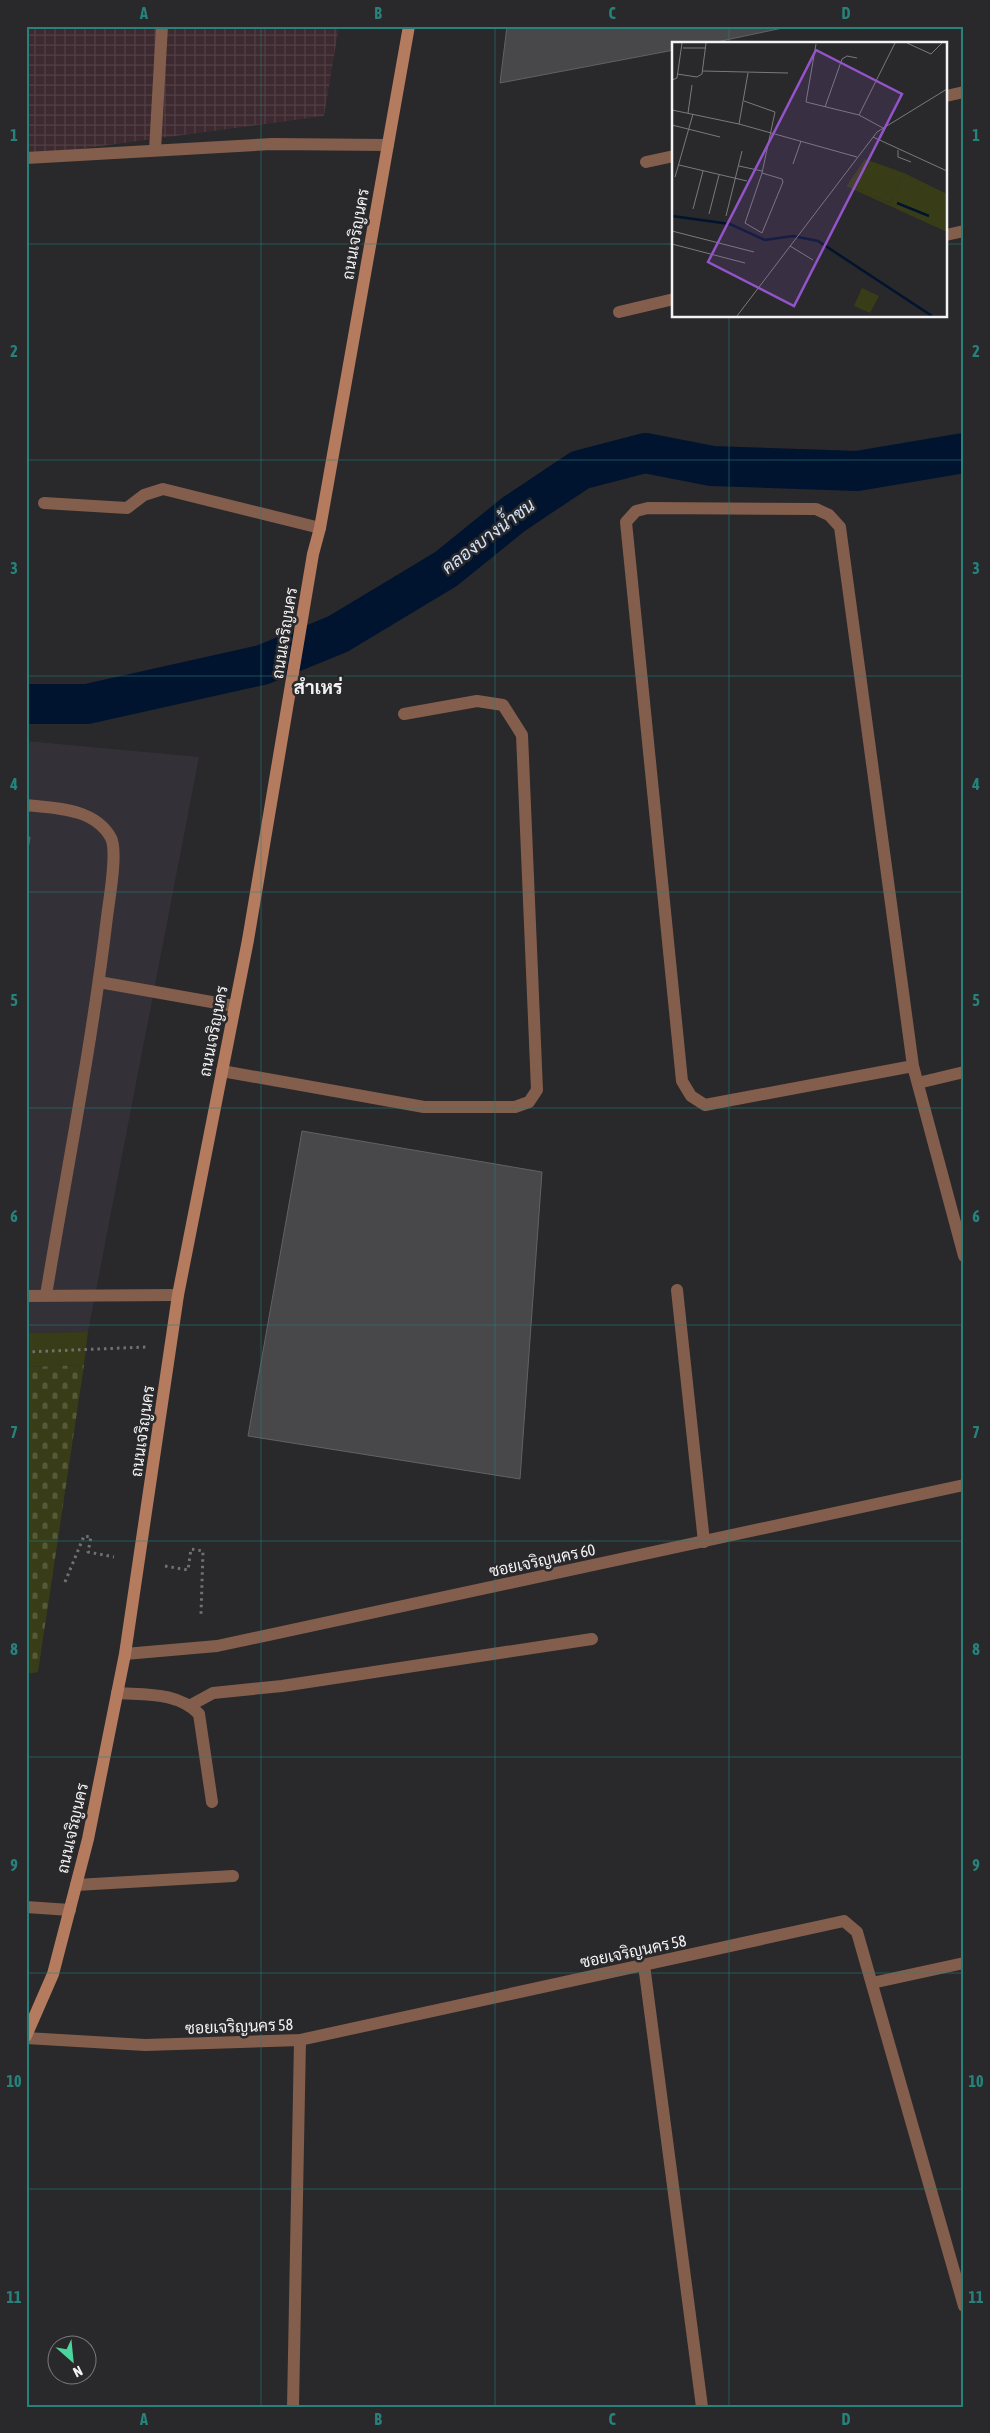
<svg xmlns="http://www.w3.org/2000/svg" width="990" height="2433" font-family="'Asap Condensed',Sarabun,sans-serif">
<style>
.built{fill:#343038}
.industrial{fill:url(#industrial-grid)}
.green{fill:#393d17}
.cemetery{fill:url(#cemetery-stones)}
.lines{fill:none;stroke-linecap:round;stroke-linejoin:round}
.canal{stroke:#00142f;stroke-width:40}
.building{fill:#48474a;stroke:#626164}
.path{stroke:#717073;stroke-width:3;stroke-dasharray:2.5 4;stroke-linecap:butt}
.lane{stroke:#835e4c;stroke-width:12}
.street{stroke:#835e4c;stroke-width:12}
.secondary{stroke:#b57b5f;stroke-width:12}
.grid{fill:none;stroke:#26827b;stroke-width:1;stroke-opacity:0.55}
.labels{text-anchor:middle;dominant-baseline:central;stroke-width:5;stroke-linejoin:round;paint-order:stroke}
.street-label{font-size:16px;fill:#f3f2f4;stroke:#29282b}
.water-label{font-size:18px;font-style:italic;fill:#d0e2f9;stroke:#29282b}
.quarter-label{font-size:19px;font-weight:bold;fill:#f3f2f4;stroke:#29282b}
.inset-river{fill:none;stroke:#00142f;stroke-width:2.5}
.inset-road{fill:none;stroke:#7a797b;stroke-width:1}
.view{fill:#9354ca;fill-opacity:0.15;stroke:#9354ca;stroke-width:2.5}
.inset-edge{fill:none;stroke:#f3f2f4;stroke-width:2.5}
.neatline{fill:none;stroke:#26827b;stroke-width:2}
.grid-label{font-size:16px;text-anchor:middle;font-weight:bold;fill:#26827b}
</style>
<defs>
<pattern id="industrial-grid" width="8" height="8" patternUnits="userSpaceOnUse" patternTransform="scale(1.25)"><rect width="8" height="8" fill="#3d2a30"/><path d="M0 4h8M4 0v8" fill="none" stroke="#503f44"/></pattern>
<pattern id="cemetery-stones" width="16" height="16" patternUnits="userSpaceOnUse" patternTransform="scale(1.25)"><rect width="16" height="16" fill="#393d17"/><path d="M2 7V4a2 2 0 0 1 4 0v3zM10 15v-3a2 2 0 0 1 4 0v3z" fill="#565a39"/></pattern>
</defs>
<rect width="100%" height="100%" fill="#29282b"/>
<polygon class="built" points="26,741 199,757 88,1332 26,1333"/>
<polygon class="industrial" points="26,26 339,26 324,116 26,156"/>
<polygon class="green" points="88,1332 84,1365 26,1367 26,1333"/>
<polygon class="cemetery" points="84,1365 38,1672 26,1674 26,1367"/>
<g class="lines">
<polyline class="canal" points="26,704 87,704 262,665 338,634 446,569 514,514 580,470 645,453 712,466 857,471 964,453"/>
</g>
<g class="building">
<polygon points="507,26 792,26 707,44 674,44 674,50 500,83"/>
<polygon points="26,837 30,837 26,862"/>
<polygon points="302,1131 542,1172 520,1479 248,1436"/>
</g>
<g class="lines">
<g class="path">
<polyline points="26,1352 146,1347"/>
<polyline points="165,1566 188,1570 191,1549 203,1551 201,1614"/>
<polyline points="65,1582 84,1536 91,1537 88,1552 114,1557"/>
</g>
<g class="lane">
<polyline points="155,150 162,26"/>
<polyline points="26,158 272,144 388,145"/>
<path d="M26 805C55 808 95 808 111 838 118 852 109 900 107 917 92 1044 67 1169 46 1295"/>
<polyline points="99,982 234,1006"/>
<polyline points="222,1071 424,1107 515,1107 529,1102 537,1090 522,735 503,705 477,701 404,714"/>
<polyline points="26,1296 178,1295"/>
<path d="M117 1693C146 1695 178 1692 199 1714L212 1802"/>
<polyline points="191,1705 213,1693 282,1686 592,1639"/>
<polyline points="76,1885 233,1876"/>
</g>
<g class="street">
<polyline points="946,96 964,92"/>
<polyline points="646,162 674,156"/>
<polyline points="946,235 964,231"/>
<polyline points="619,312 674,299"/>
<polyline points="44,503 127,508 144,495 163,489 320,528"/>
<polyline points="913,1066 705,1105 691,1096 682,1081 626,522 636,511 648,508 816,509 829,515 840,527 913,1066 964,1256"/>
<polyline points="918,1083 964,1072"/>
<polyline points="677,1290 704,1542"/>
<polyline points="125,1654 217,1646 964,1485"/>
<polyline points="26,1907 70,1910"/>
<polyline points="644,1965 702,2407"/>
<polyline points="872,1983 964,1963"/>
<polyline points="26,2038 145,2045 300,2040 844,1921 857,1932 964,2306"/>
<polyline points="293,2407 300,2040"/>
</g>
<polyline class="secondary" points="26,2036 53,1974 88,1839 125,1654 178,1295 248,940 313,554 320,528 409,26"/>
</g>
<path class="grid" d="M261 26V2407M495 26V2407M729 26V44M26 244H674M946 244H964M729 316V2407M26 460H964M26 676H964M26 892H964M26 1108H964M26 1325H964M26 1541H964M26 1757H964M26 1973H964M26 2189H964"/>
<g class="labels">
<g class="street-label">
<text transform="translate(355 234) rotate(-80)">ถนนเจริญนคร</text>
<text transform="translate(284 633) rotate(-81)">ถนนเจริญนคร</text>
<text transform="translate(213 1031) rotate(-79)">ถนนเจริญนคร</text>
<text transform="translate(142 1431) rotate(-82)">ถนนเจริญนคร</text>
<text transform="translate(542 1560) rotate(-12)">ซอยเจริญนคร 60</text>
<text transform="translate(72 1828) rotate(-77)">ถนนเจริญนคร</text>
<text transform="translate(633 1951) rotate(-12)">ซอยเจริญนคร 58</text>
<text transform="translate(239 2026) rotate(-2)">ซอยเจริญนคร 58</text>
</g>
<g class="water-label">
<text transform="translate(488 536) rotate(-37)">คลองบางน้ำชน</text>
</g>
<g class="quarter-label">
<text x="318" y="687">สำเหร่</text>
</g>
</g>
<g transform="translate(672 42)">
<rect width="275" height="275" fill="#29282b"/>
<path d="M232 131 275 152V190L174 144 176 142 218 161ZM190 246 207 254 198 271 182 264Z" fill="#393d17"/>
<path d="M193 117 232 131 218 161 176 142Z" fill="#393d17"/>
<path class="inset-river" d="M225 161 257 174M0 174 58 182 93 198 121 194 146 199 260 274"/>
<path class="inset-road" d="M235 1 259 12 270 1M144 2 134 60 187 73 211 86M11 6H34M31 29 116 31M5 32 25 35 30 32 34 1M0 38 5 36 10 1M72 59 103 70 90 131 73 181 90 191 111 140 110 137 90 131M153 65 170 17 175 14 185 16M0 68 67 82 185 115M16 71 20 43M187 73 223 1M67 82 76 31M0 83 48 95M201 95 275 129M226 108V115L239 120M121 122 129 99M7 123 75 139M67 124 90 129M3 135 21 72M21 167 31 129M37 172 47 133M54 174 70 109M0 189 82 210M0 202 73 221M118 204 141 218M65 274 205 90 275 47"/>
<path class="view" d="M144 8 230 52 122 264 36 220Z"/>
<rect width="275" height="275" class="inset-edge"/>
</g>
<rect width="990" height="2433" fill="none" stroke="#29282b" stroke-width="55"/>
<g transform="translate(72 2360) rotate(153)"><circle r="24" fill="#29282b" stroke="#7a797b"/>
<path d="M0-4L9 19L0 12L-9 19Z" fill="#4bd49b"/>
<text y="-8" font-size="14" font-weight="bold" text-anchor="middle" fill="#f3f2f4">N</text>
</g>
<rect x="28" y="28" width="934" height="2378" class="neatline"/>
<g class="grid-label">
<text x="144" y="19">A</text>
<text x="378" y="19">B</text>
<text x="612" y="19">C</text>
<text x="846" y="19">D</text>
<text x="14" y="141">1</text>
<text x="976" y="141">1</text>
<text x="14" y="357">2</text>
<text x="976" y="357">2</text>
<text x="14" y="574">3</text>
<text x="976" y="574">3</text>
<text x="14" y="790">4</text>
<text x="976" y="790">4</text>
<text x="14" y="1006">5</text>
<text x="976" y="1006">5</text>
<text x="14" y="1222">6</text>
<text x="976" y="1222">6</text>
<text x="14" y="1438">7</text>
<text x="976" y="1438">7</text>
<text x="14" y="1655">8</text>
<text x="976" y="1655">8</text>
<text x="14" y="1871">9</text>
<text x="976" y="1871">9</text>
<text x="14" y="2087">10</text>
<text x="976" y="2087">10</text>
<text x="14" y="2303">11</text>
<text x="976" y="2303">11</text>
<text x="144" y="2425">A</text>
<text x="378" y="2425">B</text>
<text x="612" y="2425">C</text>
<text x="846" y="2425">D</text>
</g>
</svg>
